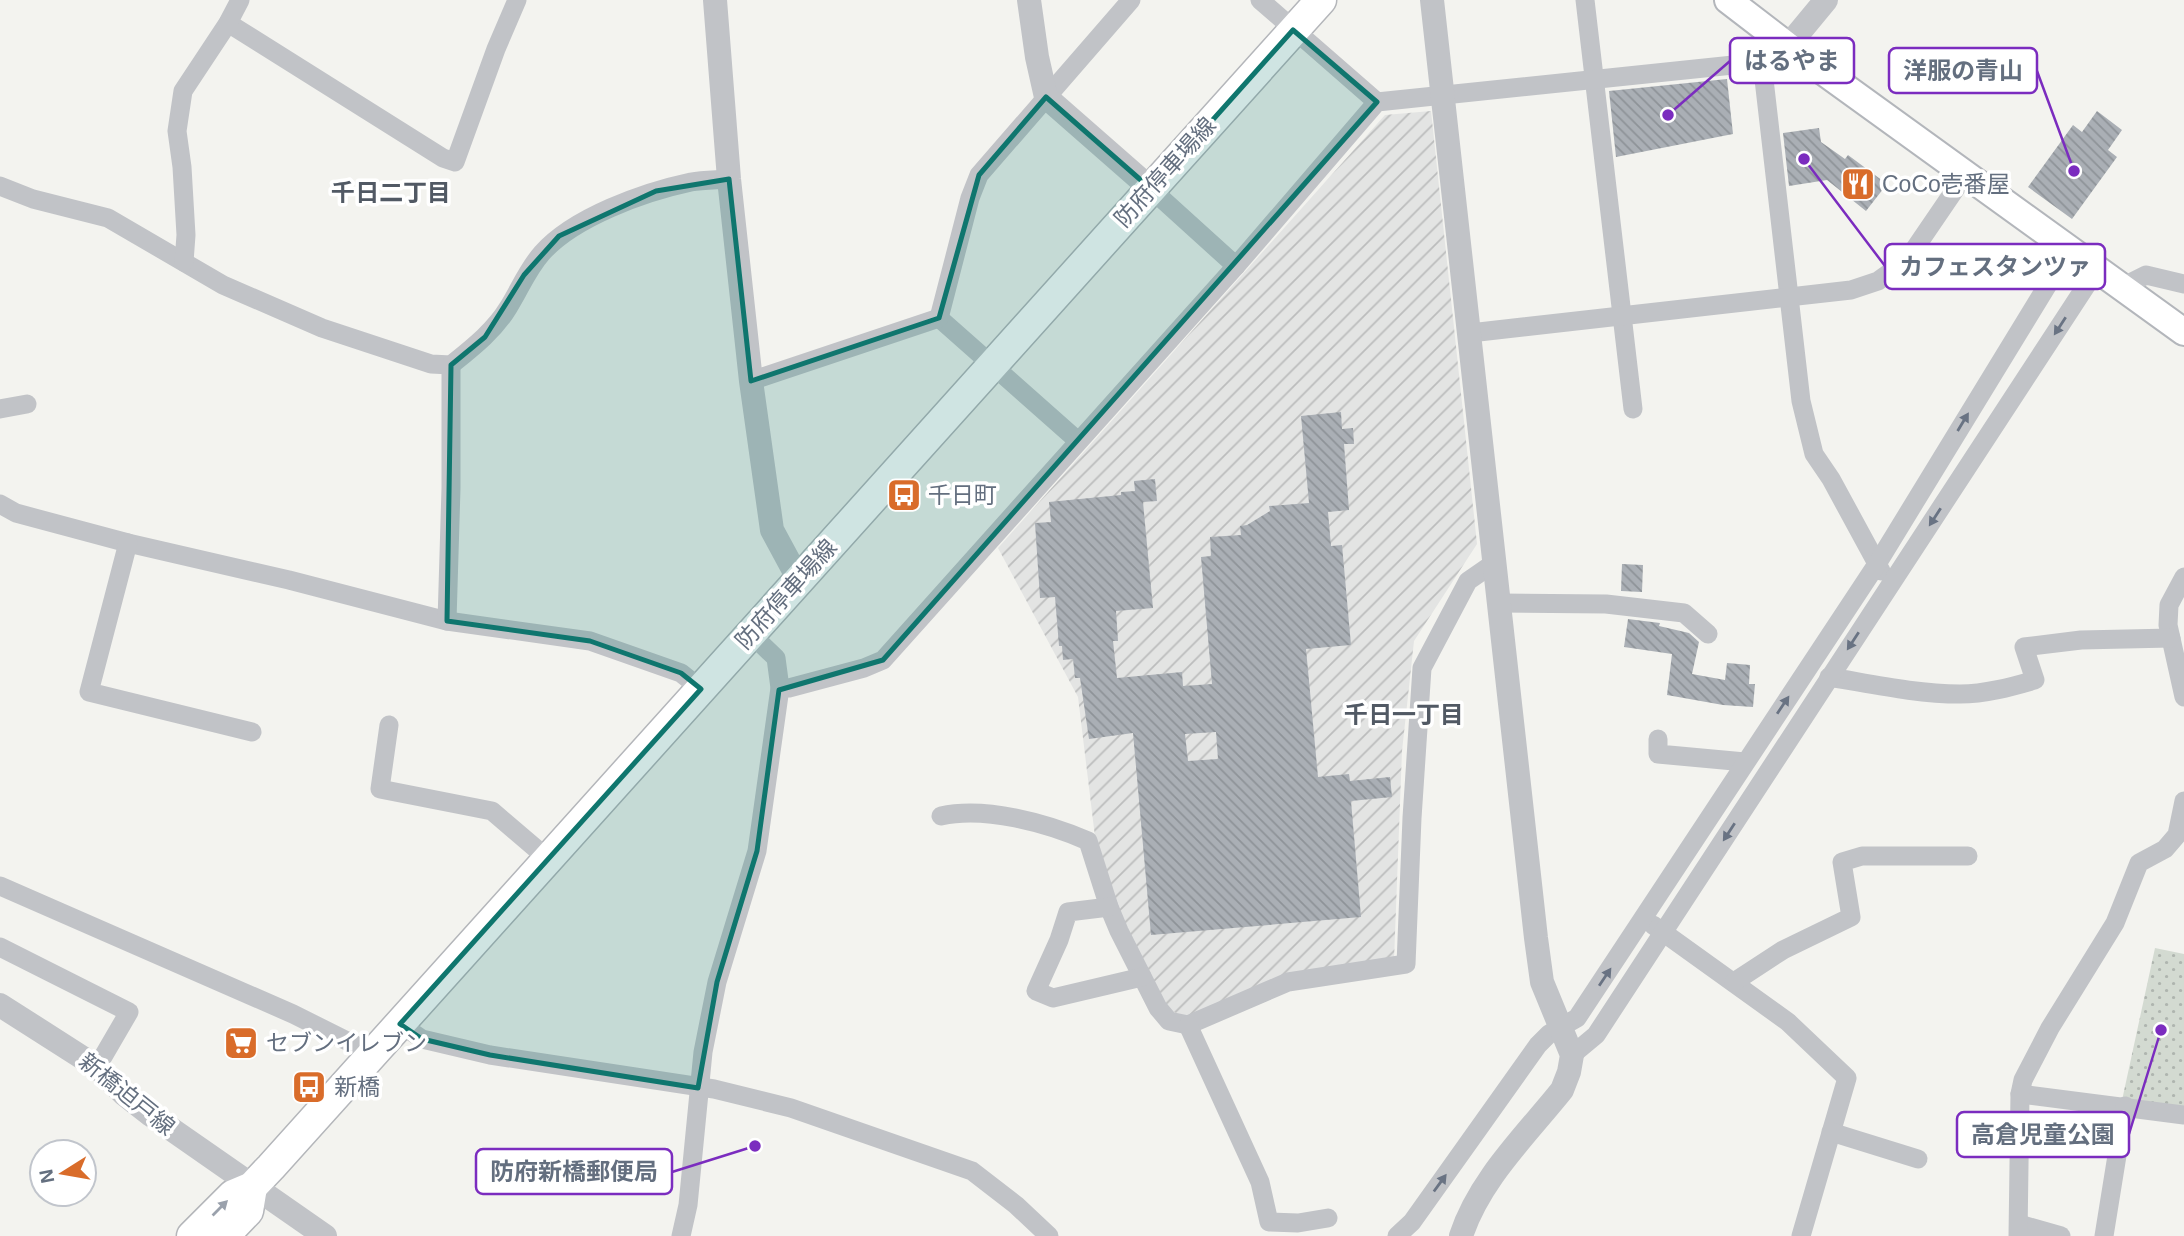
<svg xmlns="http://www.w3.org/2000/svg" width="2184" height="1236" font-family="Helvetica,'Noto Sans JP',sans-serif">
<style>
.industrial{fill:url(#industrial-furrows)}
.grass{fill:url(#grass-dots)}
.building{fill:url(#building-back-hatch);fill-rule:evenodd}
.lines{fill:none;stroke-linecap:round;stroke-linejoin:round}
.secondary-casing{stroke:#b3b6bb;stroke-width:30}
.primary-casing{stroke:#b4b6ba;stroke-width:33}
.minor{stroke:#c1c3c7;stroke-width:19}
.tertiary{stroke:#c1c3c7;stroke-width:24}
.secondary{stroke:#fff;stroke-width:26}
.primary{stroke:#fff;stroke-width:30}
.oneway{fill:#697383}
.oneway2{fill:#9aa1ac}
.marked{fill:#0f766e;fill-opacity:0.2;stroke:#0f766e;stroke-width:5;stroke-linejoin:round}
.labels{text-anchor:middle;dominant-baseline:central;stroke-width:7;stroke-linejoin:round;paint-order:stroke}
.street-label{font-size:23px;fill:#646f7f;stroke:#fff}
.poi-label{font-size:23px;fill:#646f7f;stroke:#fff;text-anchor:start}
.neighbourhood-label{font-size:24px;font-weight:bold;fill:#515964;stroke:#fff}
.leader{fill:none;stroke:#7b2cbf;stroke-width:2.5}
.callout-dot{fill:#7b2cbf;stroke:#fff;stroke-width:2.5}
.callout{fill:#fff;stroke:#7b2cbf;stroke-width:2.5}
.callout-label{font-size:24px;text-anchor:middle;font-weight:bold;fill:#646f7f}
</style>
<defs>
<pattern id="industrial-furrows" width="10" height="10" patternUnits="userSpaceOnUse" patternTransform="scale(1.75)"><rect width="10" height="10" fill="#e3e4e3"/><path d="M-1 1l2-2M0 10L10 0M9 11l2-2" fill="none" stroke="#bcbdbd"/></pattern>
<pattern id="grass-dots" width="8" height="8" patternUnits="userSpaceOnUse" patternTransform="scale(1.75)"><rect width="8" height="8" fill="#d3dad1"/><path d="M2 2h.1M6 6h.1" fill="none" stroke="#afb5af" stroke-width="1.8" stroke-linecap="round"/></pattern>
<pattern id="building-back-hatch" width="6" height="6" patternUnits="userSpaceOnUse" patternTransform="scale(1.75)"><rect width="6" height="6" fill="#aaafb5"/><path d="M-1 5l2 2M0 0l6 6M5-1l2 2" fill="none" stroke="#8e9398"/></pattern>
</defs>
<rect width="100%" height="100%" fill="#f3f3ef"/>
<polygon class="industrial" points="1431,111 1477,544 1414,641 1402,751 1394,960 1187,1017 1168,1010 1115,905 1096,845 1078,697 998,548 1385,115"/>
<polygon class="grass" points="2155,948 2184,954 2184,1115 2121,1105"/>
<g class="building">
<polygon points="1727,79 1733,134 1616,157 1609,91"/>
<polygon points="2097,111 2122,130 2108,150 2117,157 2072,219 2028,187 2073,125 2082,132"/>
<polygon points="1819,128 1821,142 1845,159 1848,155 1887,184 1866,211 1827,180 1789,186 1783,133"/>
<path d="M1341 412 1342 429 1353 428 1354 444H1344L1349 510 1328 512 1331 546 1342 545 1351 645 1306 649 1318 777 1349 774 1350 781 1390 777 1392 797 1351 801 1361 917 1151 935 1133 733 1089 739 1080 678H1075L1073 659 1063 660 1062 646H1059L1055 597 1040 598 1035 523 1051 522 1049 502 1121 495V492L1135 491 1134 481 1155 479 1157 501 1143 502 1153 608 1116 611 1118 641H1113L1117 678 1182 672 1183 686 1212 684 1201 557 1211 556 1210 537 1241 535 1240 526 1247 525 1270 511 1269 506 1309 503 1301 416ZM1216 732 1218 759 1188 761 1185 734Z"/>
<polygon points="1622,564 1643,565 1642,592 1621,591"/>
<polygon points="1628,619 1660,623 1659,626 1689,633 1699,642 1692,674 1725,680 1727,663 1750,665 1749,684 1755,684 1753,707 1723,705 1667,695 1672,654 1624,647"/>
</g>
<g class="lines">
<g class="secondary-casing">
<polyline id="secondary" points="1728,0 1788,46 2184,332"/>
</g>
<g class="primary-casing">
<g id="primary">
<polyline points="192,1236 233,1195 252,1187 271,1167 1321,0"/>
<polyline points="224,1236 248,1211 252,1187"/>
</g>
</g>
<g class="minor">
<polyline points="1260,0 1377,102"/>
<polyline points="1585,0 1633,409"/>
<polyline points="228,23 443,158 455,162 496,49 517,0"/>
<polyline points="1772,55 1762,62 1801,401 1814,454 1831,479 1881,571"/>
<path d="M0 186 33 199 108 218 223 285 322 328 431 364 451 365C472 348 494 331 508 308 520 289 527 270 542 253 574 217 644 192 691 182 703 180 716 180 729 179"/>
<polyline points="1151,189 1236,266"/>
<polyline points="184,262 186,235 182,167 177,131 183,91 228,23 240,0"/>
<polyline points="2122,287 2146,275 2184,284"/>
<polyline points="939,318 970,198 979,175 1131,0"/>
<polyline points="939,318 1078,441"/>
<polyline points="1470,333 1851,290 1878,281 1907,260 1965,175"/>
<polyline points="751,381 939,318"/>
<polyline points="0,409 27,404"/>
<polyline points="0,504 16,513 128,543 289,580 447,621 590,641 681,673 701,689"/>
<polyline points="128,543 89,692 252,732"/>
<polyline points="2184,577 2169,605 2168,625 2184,697"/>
<polyline points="1498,603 1606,604 1684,613 1708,634"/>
<polyline points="447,621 451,488 451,365"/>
<path d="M1829 677C1872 684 1916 694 1960 694 1985 694 2011 687 2035 680L2024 647 2081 640 2171 638"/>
<polyline points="780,688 789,688 864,668 883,660 1236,266 1377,102 1762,62"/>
<polyline points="389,725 380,789 492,811 547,858"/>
<polyline points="1658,739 1658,754 1745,762"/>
<path d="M941 816C985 806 1047 823 1088 841L1109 907 1119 931 1158 1008 1169 1021 1188 1025 1288 982 1406 964 1412 818 1422 668 1468 581 1494 563"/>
<polyline points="0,886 293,1014 373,1054"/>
<polyline points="1109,907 1068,912 1059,940 1036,991 1053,998 1142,977"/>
<polyline points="1653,925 1788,1022 1847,1078 1801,1236"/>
<polyline points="0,947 129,1012 97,1067"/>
<polyline points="1734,982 1783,950 1851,917 1842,862 1862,856 1968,856"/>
<polyline points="400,1024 422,1039 490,1055 714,1089 791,1108 972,1171 1016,1205 1049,1236"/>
<polyline points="1188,1025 1260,1182 1269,1222 1298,1223 1328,1218"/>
<polyline points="1572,1055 1596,1035 2097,269"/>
<polyline points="2020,1094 2184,1115"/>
<polyline points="1831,1132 1918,1159"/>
<polyline points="2019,1224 2061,1236"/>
<polyline points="681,1236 688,1205 703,1052 717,982 757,851 780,688 776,658 751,634"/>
<polyline points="1397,1236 1412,1222 1538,1045 1549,1034 1577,1018 1877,564 2069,250"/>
<polyline points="2018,1236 2020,1094 2023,1080 2050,1028 2115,923 2139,863 2165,849 2177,835 2184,801"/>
<polyline points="2104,1236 2125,1106"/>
</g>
<g class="tertiary">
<polyline points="715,0 729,179 751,381 772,530 799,580"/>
<polyline points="1029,0 1037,57 1046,97 1151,189"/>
<path d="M1432 0 1536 938 1542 982 1572 1055 1569 1072 1562 1090C1526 1135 1479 1180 1461 1236"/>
<polyline points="1788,46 1826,0"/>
<polyline points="0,1005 97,1067 124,1094 151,1115 325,1236"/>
</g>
<use href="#secondary" class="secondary"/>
<use href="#primary" class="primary"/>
</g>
<defs><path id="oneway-solid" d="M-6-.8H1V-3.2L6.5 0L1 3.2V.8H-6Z" transform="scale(1.75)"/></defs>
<g class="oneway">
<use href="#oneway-solid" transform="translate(2060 326) rotate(123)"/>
<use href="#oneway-solid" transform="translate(1963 422) rotate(-59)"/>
<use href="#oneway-solid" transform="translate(1935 517) rotate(123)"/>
<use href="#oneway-solid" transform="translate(1853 641) rotate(123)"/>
<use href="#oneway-solid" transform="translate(1783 705) rotate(-56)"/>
<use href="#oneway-solid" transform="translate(1729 832) rotate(123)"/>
<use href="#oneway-solid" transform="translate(1605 977) rotate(-56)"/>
<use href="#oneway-solid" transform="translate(1440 1183) rotate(-54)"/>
</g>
<use class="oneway2" href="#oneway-solid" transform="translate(220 1208) rotate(-45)"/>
<path class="marked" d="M1293 30 1377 102 883 660 779 690 757 851 717 982 698 1088 490 1055 422 1039 400 1024 701 689 681 673 590 641 447 621 451 365 485 337 524 275 559 236 656 191 729 179 751 381 939 318 979 175 1046 97 1151 189Z"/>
<defs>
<g id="restaurant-square" transform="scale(1.75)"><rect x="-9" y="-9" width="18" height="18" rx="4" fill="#d96c2a" stroke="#fff"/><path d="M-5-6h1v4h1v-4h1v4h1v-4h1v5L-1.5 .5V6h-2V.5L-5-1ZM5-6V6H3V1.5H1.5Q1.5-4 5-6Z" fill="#fff"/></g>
<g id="bus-square" transform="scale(1.75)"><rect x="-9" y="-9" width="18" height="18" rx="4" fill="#d96c2a" stroke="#fff"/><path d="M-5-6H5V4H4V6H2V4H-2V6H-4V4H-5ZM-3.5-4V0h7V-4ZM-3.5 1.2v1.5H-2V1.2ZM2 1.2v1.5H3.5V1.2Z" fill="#fff"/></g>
<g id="supermarket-square" transform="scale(1.75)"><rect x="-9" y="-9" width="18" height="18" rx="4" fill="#d96c2a" stroke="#fff"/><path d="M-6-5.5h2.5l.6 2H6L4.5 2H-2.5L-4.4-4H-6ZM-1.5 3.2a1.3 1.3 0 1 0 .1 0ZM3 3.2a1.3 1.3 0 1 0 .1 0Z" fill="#fff"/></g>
</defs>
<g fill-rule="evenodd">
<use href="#restaurant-square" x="1858" y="184"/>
<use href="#bus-square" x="904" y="495"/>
<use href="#supermarket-square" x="241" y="1043"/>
<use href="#bus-square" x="309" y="1087"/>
</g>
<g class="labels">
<g class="street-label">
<text transform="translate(1165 172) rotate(-48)">防府停車場線</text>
<text transform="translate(786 594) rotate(-48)">防府停車場線</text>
<text transform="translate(127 1094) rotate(39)">新橋迫戸線</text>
</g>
<g class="poi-label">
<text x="1882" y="184">CoCo壱番屋</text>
<text x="928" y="495">千日町</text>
<text x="266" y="1043">セブンイレブン</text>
<text x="334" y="1087">新橋</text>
</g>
<g class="neighbourhood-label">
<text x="391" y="192">千日二丁目</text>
<text x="1404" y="714">千日一丁目</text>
</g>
</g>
<path class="leader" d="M1668 115L1730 61M2074 171L2037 71M1804 159L1885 266M2161 1030L2129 1134M755 1146L672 1172"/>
<g class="callout-dot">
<circle cx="1668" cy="115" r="7"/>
<circle cx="2074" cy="171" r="7"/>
<circle cx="1804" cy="159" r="7"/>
<circle cx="2161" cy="1030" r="7"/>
<circle cx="755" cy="1146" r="7"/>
</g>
<g class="callout">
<rect x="1730" y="38" width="124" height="45" rx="7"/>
<rect x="1889" y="48" width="148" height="45" rx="7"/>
<rect x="1885" y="244" width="220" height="45" rx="7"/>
<rect x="1957" y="1112" width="172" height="45" rx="7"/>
<rect x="476" y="1149" width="196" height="45" rx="7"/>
</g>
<g class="callout-label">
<text x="1792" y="69">はるやま</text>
<text x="1963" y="79">洋服の青山</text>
<text x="1995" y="275">カフェスタンツァ</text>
<text x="2043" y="1143">高倉児童公園</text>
<text x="574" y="1180">防府新橋郵便局</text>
</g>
<g transform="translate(63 1173) rotate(259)"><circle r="33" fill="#ffffff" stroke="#c1c5cc" stroke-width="2"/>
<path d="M0-5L12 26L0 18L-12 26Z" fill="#d96c2a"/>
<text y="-10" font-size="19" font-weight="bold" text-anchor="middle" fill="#646f7f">N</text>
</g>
</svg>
